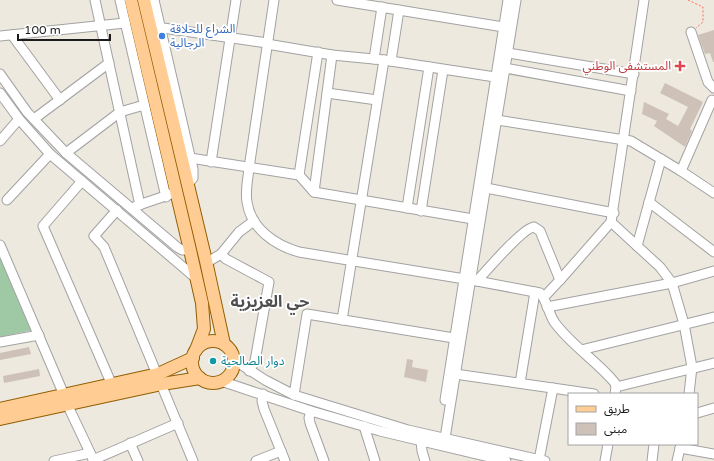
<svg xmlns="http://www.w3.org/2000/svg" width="714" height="461" font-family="'Varela Round','Noto Sans Arabic',sans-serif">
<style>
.cemetery{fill:#9fc9a4}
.building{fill:#cec1b8}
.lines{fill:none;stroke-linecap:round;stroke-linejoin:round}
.minor-casing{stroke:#a2a2a2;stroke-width:11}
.major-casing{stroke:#925d00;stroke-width:14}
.path{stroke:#ff6b5f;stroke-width:1;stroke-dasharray:2 2;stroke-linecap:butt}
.minor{stroke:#fff;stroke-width:9}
.major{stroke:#ffcd93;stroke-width:12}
.shop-dot{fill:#3f7fe0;stroke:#fff;stroke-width:1.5}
.health-dot{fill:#e0444e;stroke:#fff;stroke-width:1.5}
.culture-dot{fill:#0f9aa8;stroke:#fff;stroke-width:1.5}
.labels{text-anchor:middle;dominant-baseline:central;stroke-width:3.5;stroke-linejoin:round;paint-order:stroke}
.shop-label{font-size:12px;fill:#366cbe;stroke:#fff;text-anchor:start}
.health-label{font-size:12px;fill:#be3a42;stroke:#fff;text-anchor:end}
.culture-label{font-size:12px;fill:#0d838f;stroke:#fff;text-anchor:start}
.district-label{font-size:16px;font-weight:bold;fill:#4e4e4e;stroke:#fff}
</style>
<rect width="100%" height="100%" fill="#eee9df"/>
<polygon class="cemetery" points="0,256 33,330 0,337"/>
<g class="building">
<polygon points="714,30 714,62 713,62 710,53 705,54 698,35"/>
<polygon points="665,83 703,102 690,129 692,131 685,147 654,126 657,121 642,114 644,102 669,114 666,119 678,126 688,107 660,93"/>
<polygon points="29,347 31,354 0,360 0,353"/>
<polygon points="407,359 413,360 412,367 428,370 426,382 404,377"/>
<polygon points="39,369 40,376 4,383 3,376"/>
</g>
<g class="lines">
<g class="minor-casing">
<g id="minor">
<polyline points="95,0 140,205"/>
<polyline points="120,0 166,197"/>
<polyline points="154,0 193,169 193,178 188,184"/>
<path d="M274 0 249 168C248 179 245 191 247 202 251 229 275 245 299 252L477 281 540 293C546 298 549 315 555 323 572 346 597 361 615 383L616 387 615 394"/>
<polyline points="337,0 510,28"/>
<polyline points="156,27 267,43"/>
<polyline points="691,32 708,82 714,88"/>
<polyline points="12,35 60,100"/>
<polyline points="0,36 125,23"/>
<polyline points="267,44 332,55 384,60 495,77"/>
<polyline points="508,53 634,74"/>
<polyline points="374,59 382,7"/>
<polyline points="391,61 399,10"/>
<polyline points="505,68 631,91"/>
<polyline points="0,74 27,112 66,153 177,247 182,250 190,250"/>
<polyline points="0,93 19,119 50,154 197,279"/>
<polyline points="327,93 377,100"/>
<polyline points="34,119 109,63"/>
<polyline points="497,120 631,141 681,171 714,193"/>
<polyline points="0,141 19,119"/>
<polyline points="66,153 120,112 144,105"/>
<polyline points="190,158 299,175 314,192 473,219"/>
<polyline points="211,162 236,0"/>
<polyline points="681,171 712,100"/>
<polyline points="299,175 318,52"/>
<polyline points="82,181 43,226 112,385"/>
<polyline points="486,188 614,213"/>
<polyline points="314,192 332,55"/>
<polyline points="7,200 50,154"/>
<polyline points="649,202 714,252"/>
<polyline points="136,206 171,194"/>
<polyline points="407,208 429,67"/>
<polyline points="117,210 94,236 104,247 193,461"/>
<polyline points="421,211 443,70"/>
<polyline points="611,222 660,267 672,283 684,324 692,367 689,394"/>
<polyline points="0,245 64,395"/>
<polyline points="637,246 661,159"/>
<polyline points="221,254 226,259 269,282 255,361 249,371"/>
<polyline points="206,263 221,254 239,232 254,221"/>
<path d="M477 281C486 271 523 228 534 227L540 231 560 280"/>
<polyline points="544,297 560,280 611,222 644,0"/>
<polyline points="547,307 672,283 714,271"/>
<polyline points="342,320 384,60"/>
<polyline points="0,342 39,335"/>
<polyline points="581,350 714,317"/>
<polyline points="234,360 265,380 294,395 408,430 545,461"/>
<polyline points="455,374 594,394"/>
<polyline points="221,381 311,411 380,431 506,461"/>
<polyline points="520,383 535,292"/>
<polyline points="616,387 714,363"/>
<polyline points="263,394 262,401 264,409 285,461"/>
<polyline points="294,395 307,314 454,338"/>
<polyline points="445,400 508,0"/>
<polyline points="67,404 94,461"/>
<polyline points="311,411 309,418 310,423 324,461"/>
<polyline points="697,413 714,408"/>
<polyline points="364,426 375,461"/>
<polyline points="445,438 516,0"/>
<polyline points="421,441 422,451 425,461"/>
<polyline points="130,443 138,461"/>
<polyline points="680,448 714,454"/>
<polyline points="93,460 178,423"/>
<polyline points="539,460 553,388"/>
<polyline points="54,461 90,453"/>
<polyline points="256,461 281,451"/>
<polyline points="605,461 608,444"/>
<polyline points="652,461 654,444"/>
<polyline points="677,461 681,444"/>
</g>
</g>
<g class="major-casing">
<g id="major">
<polyline points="131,0 190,250 202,303 204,329 196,350"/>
<polyline points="144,0 206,261 224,344"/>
<circle cx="213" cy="362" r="21"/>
<polyline points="0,409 158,374 193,358"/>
<polyline points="0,419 162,384 200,378"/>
</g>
</g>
<polyline class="path" points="688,0 703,7 703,22 696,28"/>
<use href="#minor" class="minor"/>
<use href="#major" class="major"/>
</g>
<circle class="shop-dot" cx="162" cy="36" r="4"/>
<path class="health-dot" d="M678 60h4v4h4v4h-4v4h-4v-4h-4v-4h4z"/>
<circle class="culture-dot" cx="213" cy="361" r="4"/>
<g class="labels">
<g class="shop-label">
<text x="170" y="29">الشراع للحلاقة<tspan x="170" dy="14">الرجالية</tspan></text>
</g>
<g class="health-label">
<text x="671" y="66">المستشفى الوطني</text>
</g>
<g class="culture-label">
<text x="221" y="361">دوار الصالحية</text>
</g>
<g class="district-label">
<text x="270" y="302">حي العزيزية</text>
</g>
</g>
<rect x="568" y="393" width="130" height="52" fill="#ffffff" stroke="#a4a4a4"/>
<rect x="576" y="406" width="20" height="6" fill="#ffcd93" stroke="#a4a4a4"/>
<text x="604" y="413" font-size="12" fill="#1b1b1b">طريق</text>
<rect x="576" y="423" width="20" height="12" fill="#cec1b8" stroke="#a4a4a4"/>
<text x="604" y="433" font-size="12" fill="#1b1b1b">مبنى</text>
<path d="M18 34v6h92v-6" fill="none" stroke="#1b1b1b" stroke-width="2"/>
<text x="24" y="34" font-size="12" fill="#1b1b1b" stroke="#ffffff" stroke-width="3" paint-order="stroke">100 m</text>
</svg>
